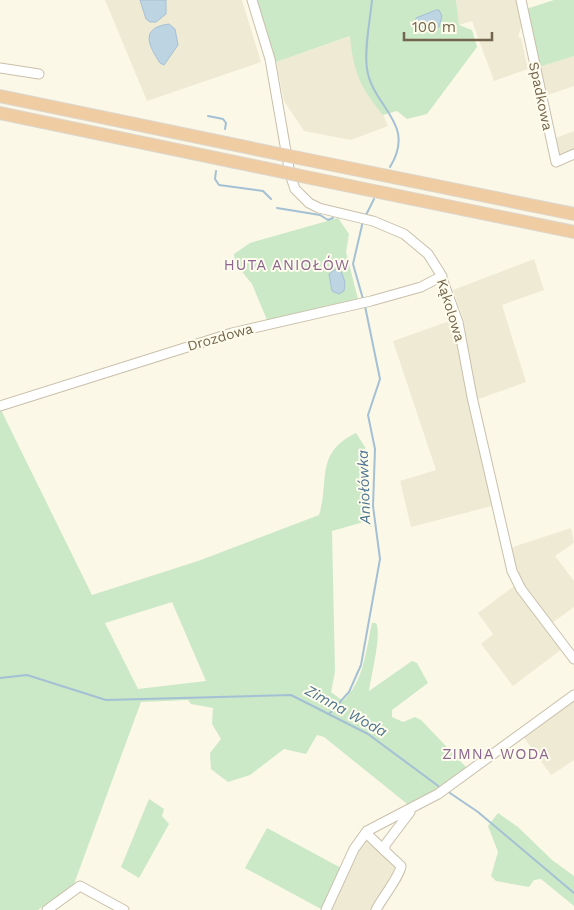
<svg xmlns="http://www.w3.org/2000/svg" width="574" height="910" font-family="'Work Sans',sans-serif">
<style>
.residential{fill:#efead3}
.green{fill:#cbe8c7;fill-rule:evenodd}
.water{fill:#bdd4e3;stroke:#a4c0d4}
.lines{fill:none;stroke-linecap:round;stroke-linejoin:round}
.stream{stroke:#a4c0d4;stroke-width:2}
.minor-casing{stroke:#c9c0ab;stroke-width:11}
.highway-casing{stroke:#dbd7d1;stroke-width:14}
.minor{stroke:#fff;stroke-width:9}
.highway{stroke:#f0cca3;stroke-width:12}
.highway-bridge-casing{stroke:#dbd7d1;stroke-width:14;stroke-linecap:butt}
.highway-bridge{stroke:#f0cca3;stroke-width:12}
.labels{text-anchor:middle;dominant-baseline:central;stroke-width:4;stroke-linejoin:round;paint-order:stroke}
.street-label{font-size:14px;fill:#73654d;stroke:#fefced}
.neighbourhood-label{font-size:15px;letter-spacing:1px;fill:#8c658f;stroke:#fefced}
.water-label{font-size:15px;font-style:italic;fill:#4f7592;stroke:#fefced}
</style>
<rect width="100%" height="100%" fill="#fbf8e7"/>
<g class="residential">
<polygon points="105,0 242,0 261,62 147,101"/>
<polygon points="456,0 518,0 521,27 518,37 521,38 528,69 494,81 472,21 459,25"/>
<polygon points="351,36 388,126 351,140 304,131 284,101 276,62"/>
<polygon points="574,56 574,86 545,96 539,67"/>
<polygon points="574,131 574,152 556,159 553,139"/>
<polygon points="534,259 544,290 502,305 526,382 476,400 463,318 453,290"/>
<polygon points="455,319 467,396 492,506 411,527 400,481 436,470 393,341"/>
<polygon points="571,528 574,543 555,556 574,581 574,607 552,623 520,581 510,548"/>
<polygon points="514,586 562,649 513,686 481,644 493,634 478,613"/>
<polygon points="574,697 574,760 551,775 522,735"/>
<polygon points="366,838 397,866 374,910 331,910 358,847"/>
</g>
<g class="green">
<path d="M255 0H456L459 25 472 30 477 47 427 114 407 119 397 111 383 115C361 89 353 71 350 36L276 62Z"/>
<polygon points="554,0 574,0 574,56 539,67 526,9"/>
<polygon points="338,218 349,234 346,252 358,299 267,320 252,284 235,263 234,254 250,243"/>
<path d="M0 408 92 595 198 561 319 515C330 482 314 453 356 433L365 447 367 521 332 531 335 672 331 692 343 701C364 681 366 650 372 623H376C382 633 371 677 369 691L412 661 417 663 428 683 392 710V717L403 722 415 717 421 720 467 768 411 807 324 737 317 735 306 754 284 749 250 775 228 782 211 769 210 753 221 739 212 724 213 708 191 704 188 700 141 702 74 884 38 910H0ZM172 602 206 681 138 689 105 623Z"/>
<polygon points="149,799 164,809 162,816 169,824 139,878 121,867"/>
<polygon points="498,813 518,827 552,860 574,876 574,906 541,879 534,880 529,887 496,881 491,876 498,852 488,826"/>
<polygon points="267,828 343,869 321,909 245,868"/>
</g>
<g class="water">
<polygon points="140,0 166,0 166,14 156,22 150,22 146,19"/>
<polygon points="436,10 439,10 442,16 439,27 430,30 416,24 416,18"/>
<path d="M169 24 175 29 178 45 164 65 160 63C149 46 139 28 169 24Z"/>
<polygon points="336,269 341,271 345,282 344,291 339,294 332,291 329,274"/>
</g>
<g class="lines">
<g class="stream">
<path d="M372 0C370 22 364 48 367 69 373 108 417 123 390 167"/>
<polyline points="208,116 223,119 226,123 225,129"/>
<polyline points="216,171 215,179 219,185 263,191 271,199"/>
<polyline points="277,208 320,215 328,220 333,218"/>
<polyline points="365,217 374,199"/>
<polyline points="363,221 353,264 363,299"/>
<polyline points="0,678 27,675 106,700 291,695 368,734 441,788"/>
<polyline points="330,713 349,692 361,665 380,559 373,506 375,449 368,415 380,379 365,306"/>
<polyline points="447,791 478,812 574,893"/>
</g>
<g class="minor-casing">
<g id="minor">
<polyline points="252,0 270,59 290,174 295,189 309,203 319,208 373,221 404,234 428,254 440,273 458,322 472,397 512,571 521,589 574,659"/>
<polyline points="521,0 556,162 574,154"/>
<polyline points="0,68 39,74"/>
<polyline points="0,406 232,333 371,301 421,287 442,276"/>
<polyline points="366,833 385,851"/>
<polyline points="47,910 80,886 124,910"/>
<polyline points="326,910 354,849 367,831 438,794 574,695"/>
<path d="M376 910C382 898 400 876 401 866L385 851V845L410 812"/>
</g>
</g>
<g class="highway-casing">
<g id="highway">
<polyline points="0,96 279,154"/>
<polyline points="0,113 283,172"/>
<polyline points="299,158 574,214"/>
<polyline points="301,176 574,232"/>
</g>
</g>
<use href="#minor" class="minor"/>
<use href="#highway" class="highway"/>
<g class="highway-bridge-casing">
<g id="highway-bridge">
<polyline points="279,154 299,158"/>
<polyline points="283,172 301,176"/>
</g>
</g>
<use href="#highway-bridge" class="highway-bridge"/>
</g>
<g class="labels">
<g class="street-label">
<text transform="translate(541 96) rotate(78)">Spadkowa</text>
<text transform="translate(451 310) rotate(73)">Kąkolowa</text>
<text transform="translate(220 337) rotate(-16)">Drozdowa</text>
</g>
<g class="neighbourhood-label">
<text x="287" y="265">HUTA ANIOŁÓW</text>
<text x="496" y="754">ZIMNA WODA</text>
</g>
<g class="water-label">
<text transform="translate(364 487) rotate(-92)">Aniołówka</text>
<text transform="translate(346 711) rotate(29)">Zimna Woda</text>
</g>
</g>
<path d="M404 32v8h88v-8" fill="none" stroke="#73654d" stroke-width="2.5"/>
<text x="412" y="32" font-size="15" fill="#73654d" stroke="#fefced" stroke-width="4" paint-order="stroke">100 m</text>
</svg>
